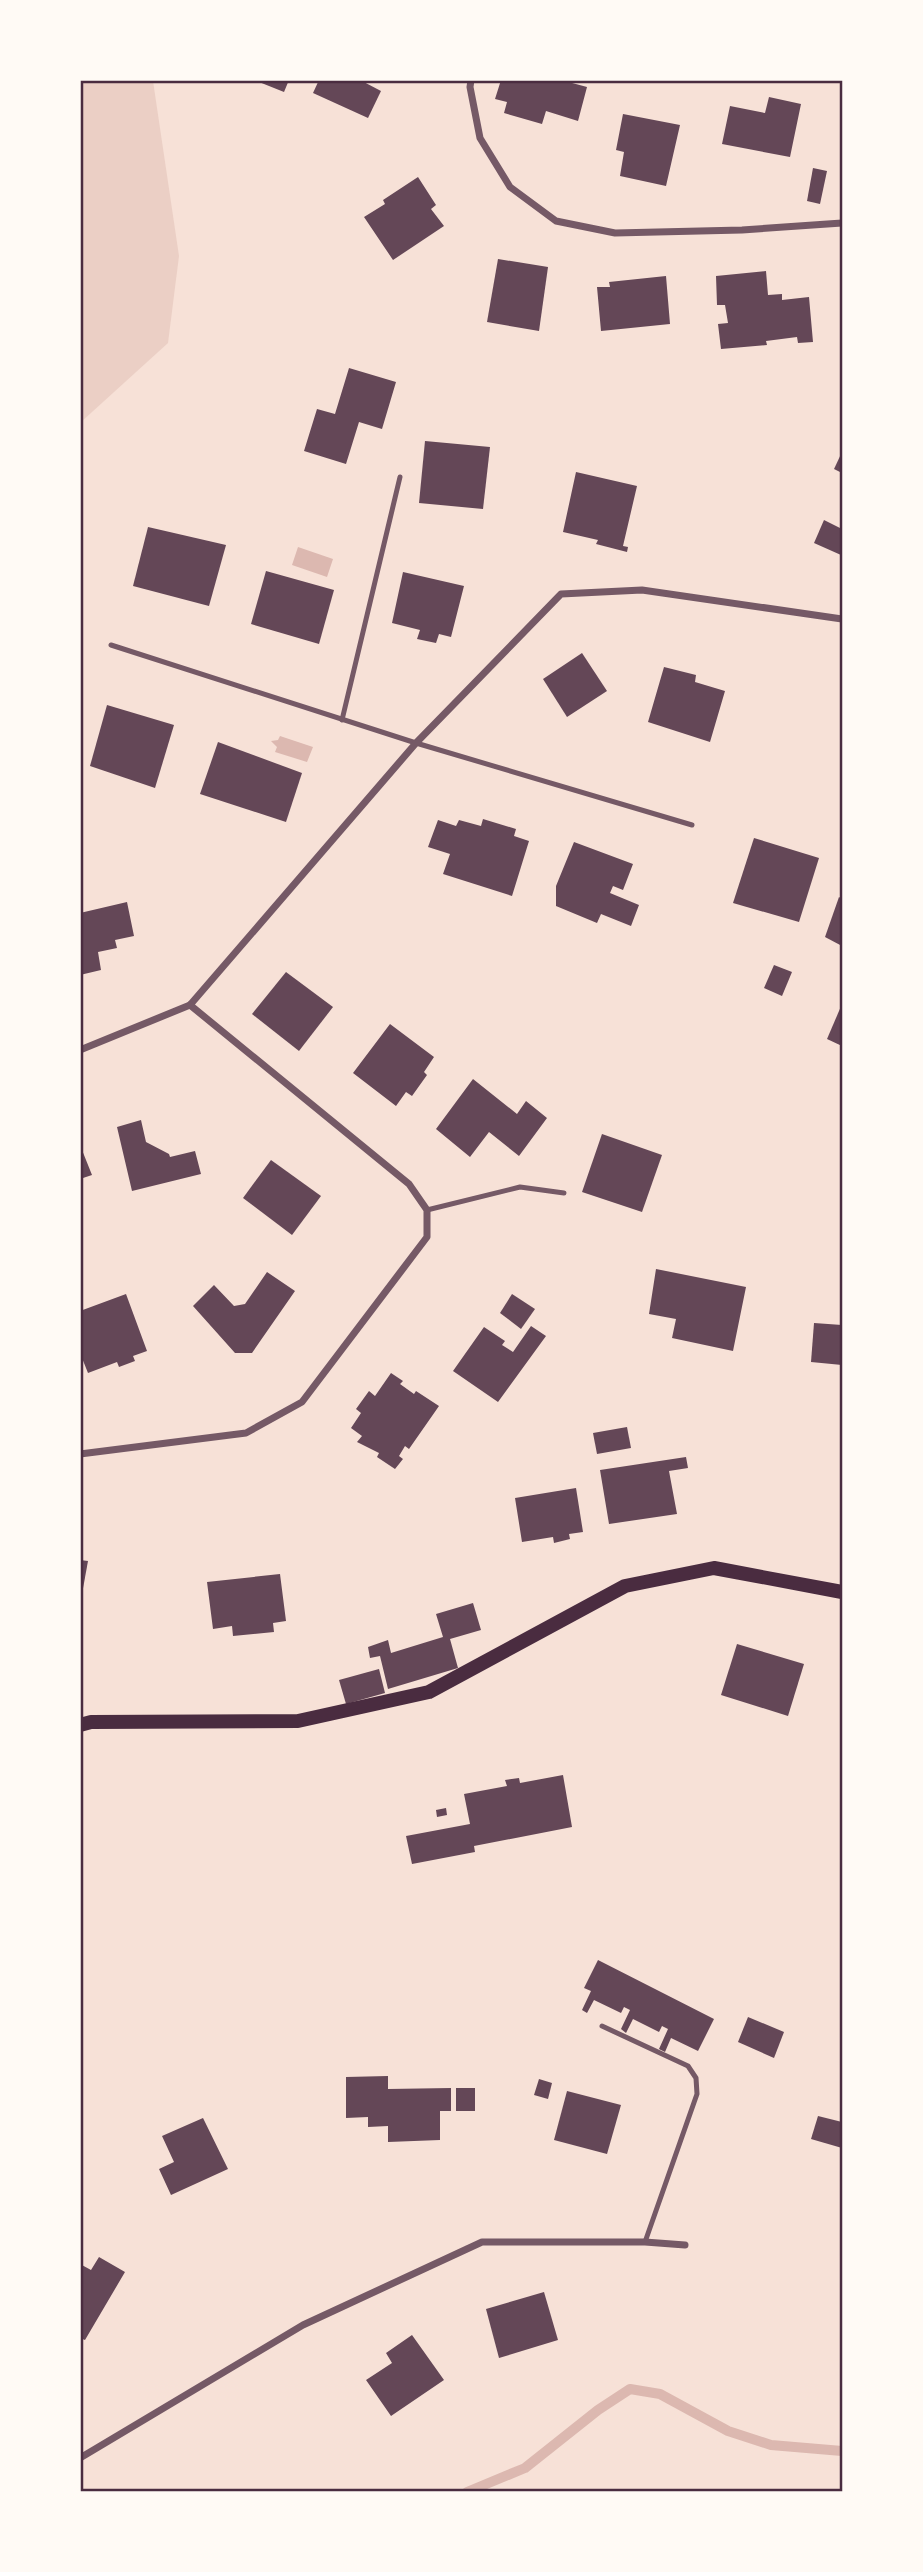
<svg xmlns="http://www.w3.org/2000/svg" width="923" height="2572" font-family="'Playfair Display',serif">
<style>
.green{fill:#ebcfc5}
.water{fill:#dcb8b0}
.lines{fill:none;stroke-linecap:round;stroke-linejoin:round}
.stream{stroke:#dcb8b0;stroke-width:10}
.building{fill:#644757}
.service{stroke:#755966;stroke-width:5}
.minor{stroke:#755966;stroke-width:7}
.secondary{stroke:#4a2c40;stroke-width:14}
.neatline{fill:none;stroke:#4a2c40;stroke-width:2.5}
</style>
<rect width="100%" height="100%" fill="#f7e1d7"/>
<polygon class="green" points="81,80 153,81 179,256 168,343 81,422"/>
<g class="water">
<polygon points="298,547 333,559 327,577 292,565"/>
<polygon points="280,736 313,747 307,762 275,752 277,747 271,741 278,740"/>
</g>
<g class="lines">
<polyline class="stream" points="467,2492 525,2468 598,2410 630,2389 660,2394 728,2431 771,2445 842,2451"/>
</g>
<g class="building">
<polygon points="254,80 289,80 284,92"/>
<polygon points="319,80 360,80 381,91 368,118 313,93"/>
<polygon points="501,80 561,80 587,87 578,121 546,111 542,124 504,113 507,102 495,99"/>
<polygon points="769,97 801,104 790,157 722,144 730,106 765,113"/>
<polygon points="623,114 680,125 666,186 620,176 624,152 616,150"/>
<polygon points="813,168 827,171 820,204 807,201"/>
<polygon points="418,177 436,205 431,209 444,226 393,260 364,217 385,204 383,200"/>
<polygon points="498,259 548,267 539,331 487,322"/>
<polygon points="766,271 768,295 782,294 782,300 809,297 813,342 798,343 797,337 766,341 767,345 721,349 718,324 728,323 725,305 717,305 716,276"/>
<polygon points="666,276 670,324 601,331 597,287 610,287 609,282"/>
<polygon points="349,368 396,382 382,429 359,422 346,464 304,451 317,409 335,414"/>
<polygon points="425,441 490,447 483,509 419,503"/>
<polygon points="842,452 842,473 834,469"/>
<polygon points="576,472 637,486 623,546 628,547 627,552 596,544 598,540 563,532"/>
<polygon points="824,520 842,529 841,555 814,543"/>
<polygon points="148,527 226,545 209,606 133,586"/>
<polygon points="266,571 334,590 319,644 251,624"/>
<polygon points="403,572 464,586 451,637 439,634 436,643 417,639 420,630 392,623"/>
<polygon points="582,653 607,691 567,717 543,679"/>
<polygon points="664,667 696,675 695,682 725,691 710,742 648,722"/>
<polygon points="107,705 174,725 155,788 90,766"/>
<polygon points="218,742 302,773 286,822 200,794"/>
<polygon points="483,819 516,829 514,836 529,841 512,896 443,874 450,854 428,847 438,820 456,826 459,820 481,826"/>
<polygon points="754,838 819,858 799,922 733,903"/>
<polygon points="574,842 633,864 623,890 613,886 610,893 639,905 631,926 601,914 597,923 556,906 556,886"/>
<polygon points="839,897 842,899 842,946 825,937"/>
<polygon points="127,902 134,936 115,940 117,948 98,952 101,970 80,975 80,913"/>
<polygon points="774,965 792,972 782,996 764,988"/>
<polygon points="286,972 333,1007 299,1051 252,1014"/>
<polygon points="842,1004 842,1046 827,1039"/>
<polygon points="390,1024 434,1057 424,1072 427,1075 412,1096 406,1092 396,1106 353,1073"/>
<polygon points="473,1079 517,1114 526,1101 547,1118 519,1156 489,1132 470,1157 436,1129"/>
<polygon points="141,1120 146,1142 169,1154 170,1157 195,1151 201,1174 132,1191 117,1127"/>
<polygon points="602,1134 662,1155 642,1212 582,1192"/>
<polygon points="80,1145 92,1175 80,1179"/>
<polygon points="271,1160 321,1196 292,1235 243,1198"/>
<polygon points="656,1269 746,1287 733,1351 672,1338 676,1319 649,1314"/>
<polygon points="267,1272 295,1291 252,1353 235,1353 193,1306 214,1285 234,1306 245,1304"/>
<polygon points="126,1294 147,1351 133,1356 135,1361 119,1367 117,1362 88,1373 80,1353 80,1311"/>
<polygon points="512,1294 535,1309 521,1329 500,1313"/>
<polygon points="814,1323 842,1325 842,1365 811,1362"/>
<polygon points="531,1326 546,1336 498,1402 453,1371 484,1327 505,1341 502,1345 513,1352"/>
<polygon points="391,1373 403,1381 400,1384 414,1394 416,1391 439,1406 409,1449 405,1446 399,1456 403,1459 395,1469 377,1457 379,1453 357,1442 362,1436 351,1428 361,1413 356,1409 369,1391 375,1396"/>
<polygon points="627,1427 631,1448 597,1454 593,1433"/>
<polygon points="686,1457 688,1468 669,1471 677,1514 609,1524 600,1470"/>
<polygon points="576,1488 583,1532 569,1534 570,1539 554,1543 553,1537 522,1542 515,1498"/>
<polygon points="80,1560 88,1561 82,1594 80,1594"/>
<polygon points="280,1574 286,1621 273,1623 274,1632 233,1636 232,1626 213,1629 207,1582"/>
<polygon points="473,1603 481,1630 450,1639 458,1668 388,1689 380,1656 370,1658 368,1647 388,1640 391,1653 443,1637 436,1614"/>
<polygon points="737,1644 804,1664 788,1716 721,1695"/>
<polygon points="379,1669 385,1693 346,1704 339,1680"/>
<polygon points="563,1775 572,1827 474,1846 475,1852 412,1864 406,1836 470,1824 464,1794 507,1786 505,1780 519,1778 520,1783"/>
<polygon points="446,1808 447,1815 437,1817 436,1810"/>
<polygon points="598,1960 714,2019 698,2051 671,2038 665,2052 659,2049 668,2029 662,2026 659,2032 633,2019 626,2033 621,2029 630,2010 624,2007 621,2013 594,2000 587,2013 582,2010 591,1991 584,1988"/>
<polygon points="748,2017 784,2032 774,2058 738,2042"/>
<polygon points="388,2076 388,2089 451,2088 451,2111 440,2111 440,2140 388,2142 388,2126 368,2127 368,2117 346,2118 346,2077"/>
<polygon points="539,2079 552,2083 548,2099 534,2095"/>
<rect x="456" y="2088" width="19" height="23"/>
<polygon points="567,2091 621,2105 607,2154 554,2140"/>
<polygon points="818,2116 842,2122 842,2148 811,2139"/>
<polygon points="203,2118 228,2169 171,2195 159,2169 174,2162 162,2136"/>
<polygon points="99,2257 125,2272 85,2340 80,2338 80,2264 91,2270"/>
<polygon points="544,2292 558,2340 499,2358 486,2309"/>
<polygon points="412,2335 444,2380 391,2416 366,2380 392,2363 386,2353"/>
</g>
<g class="lines">
<g class="service">
<polyline points="111,645 416,743 692,825"/>
<polyline points="342,720 400,477"/>
<polyline points="427,1210 520,1187 564,1193"/>
<polyline points="602,2026 688,2066 696,2078 697,2094 645,2242"/>
</g>
<g class="minor">
<polyline points="471,80 470,87 480,138 510,187 556,221 615,233 742,230 842,223"/>
<polyline points="80,1050 190,1005 416,743 561,594 642,590 842,619"/>
<polyline points="80,1454 246,1433 302,1402 427,1237 427,1210 409,1184 190,1005"/>
<polyline points="80,2458 303,2325 482,2242 645,2242 685,2245"/>
</g>
<polyline class="secondary" points="80,1725 91,1722 298,1721 429,1692 625,1586 714,1568 842,1592"/>
</g>
<rect width="923" height="2572" fill="none" stroke="#fffaf5" stroke-width="164"/>
<rect x="82" y="82" width="759" height="2408" class="neatline"/>
</svg>
